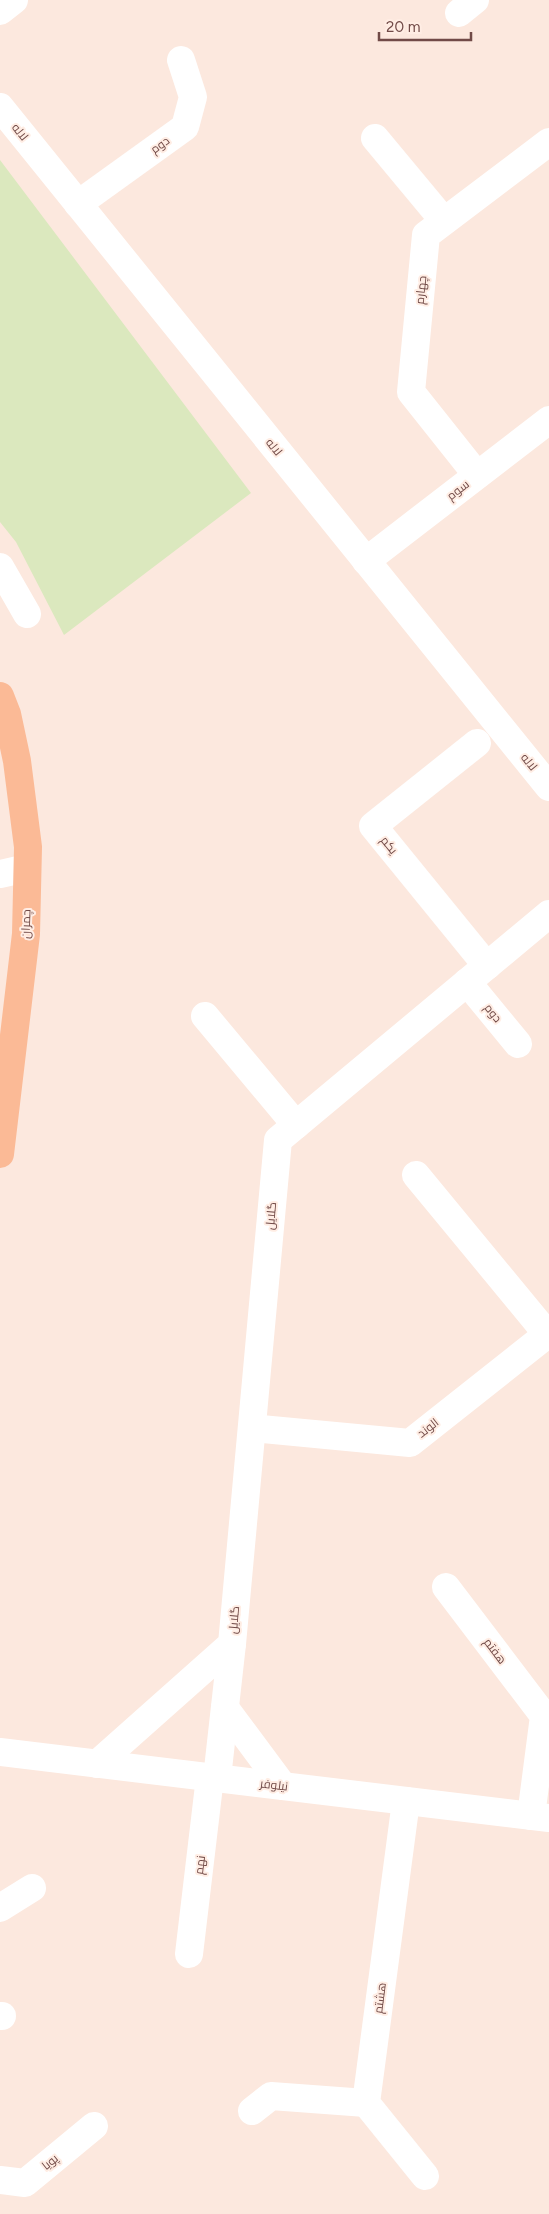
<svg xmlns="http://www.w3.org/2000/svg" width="549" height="2214" font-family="Figtree,Cairo,sans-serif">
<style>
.green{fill:#dbe8be}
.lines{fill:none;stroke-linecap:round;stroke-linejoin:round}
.minor{stroke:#fff;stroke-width:28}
.major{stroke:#fbba96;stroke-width:28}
.labels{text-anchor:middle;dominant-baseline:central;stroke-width:4;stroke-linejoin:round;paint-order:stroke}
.street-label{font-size:12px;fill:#714a47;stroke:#ffede4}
</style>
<rect width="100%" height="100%" fill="#fce8de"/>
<polygon class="green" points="0,160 251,493 64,635 16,542 0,522"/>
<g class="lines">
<g class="minor">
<polyline points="0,11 14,0"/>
<polyline points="459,13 475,0"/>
<polyline points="0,107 549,787"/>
<polyline points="375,138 444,221"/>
<polyline points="78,204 185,127 193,97 181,60"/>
<polyline points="477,475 411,392 426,235 549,142"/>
<polyline points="366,561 549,420"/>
<polyline points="0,567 27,614"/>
<polyline points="477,743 373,826 487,966"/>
<polyline points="0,874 27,868"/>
<polyline points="467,982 518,1044"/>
<polyline points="205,1016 296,1125"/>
<polyline points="416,1175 548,1335"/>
<polyline points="252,1428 410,1443 549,1333"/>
<polyline points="446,1587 544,1716 531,1816"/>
<polyline points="225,1708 283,1786"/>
<polyline points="0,1752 549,1818"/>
<polyline points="97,1764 232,1644 278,1140 549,914"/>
<polyline points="217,1778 232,1644"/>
<polyline points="406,1801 366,2103 425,2176"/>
<polyline points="0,1908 32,1888"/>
<polyline points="189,1954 210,1777"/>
<polyline points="0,2016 2,2016"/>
<polyline points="252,2111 271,2096 366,2103"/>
<polyline points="0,2180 25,2183 94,2126"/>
</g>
<polyline class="major" points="0,696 7,714 17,761 28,847 26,934 0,1154"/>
</g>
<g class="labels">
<g class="street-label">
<text transform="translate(20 132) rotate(51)">لاله</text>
<text transform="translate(160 145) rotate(-36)">دوم</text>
<text transform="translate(421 290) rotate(-84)">چهارم</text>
<text transform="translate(274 447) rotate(51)">لاله</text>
<text transform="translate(458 490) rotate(-38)">سوم</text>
<text transform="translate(529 762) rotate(51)">لاله</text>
<text transform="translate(389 845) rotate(51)">یکم</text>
<text transform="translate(26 924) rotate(-88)">چمران</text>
<text transform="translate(493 1013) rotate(51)">دوم</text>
<text transform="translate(271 1216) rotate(-85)">گلایل</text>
<text transform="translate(428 1428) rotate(-38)">الوند</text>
<text transform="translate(234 1620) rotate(-85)">گلایل</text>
<text transform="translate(495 1651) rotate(53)">هفتم</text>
<text transform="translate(274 1785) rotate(7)">نیلوفر</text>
<text transform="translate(200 1865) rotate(-83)">نهم</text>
<text transform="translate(380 1998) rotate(-83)">هشتم</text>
<text transform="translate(50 2162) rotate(-39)">پویا</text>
</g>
</g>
<path d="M379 32v8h92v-8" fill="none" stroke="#714a47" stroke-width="2.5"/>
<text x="386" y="32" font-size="15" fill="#714a47" stroke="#ffede4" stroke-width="4" paint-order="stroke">20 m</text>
</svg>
